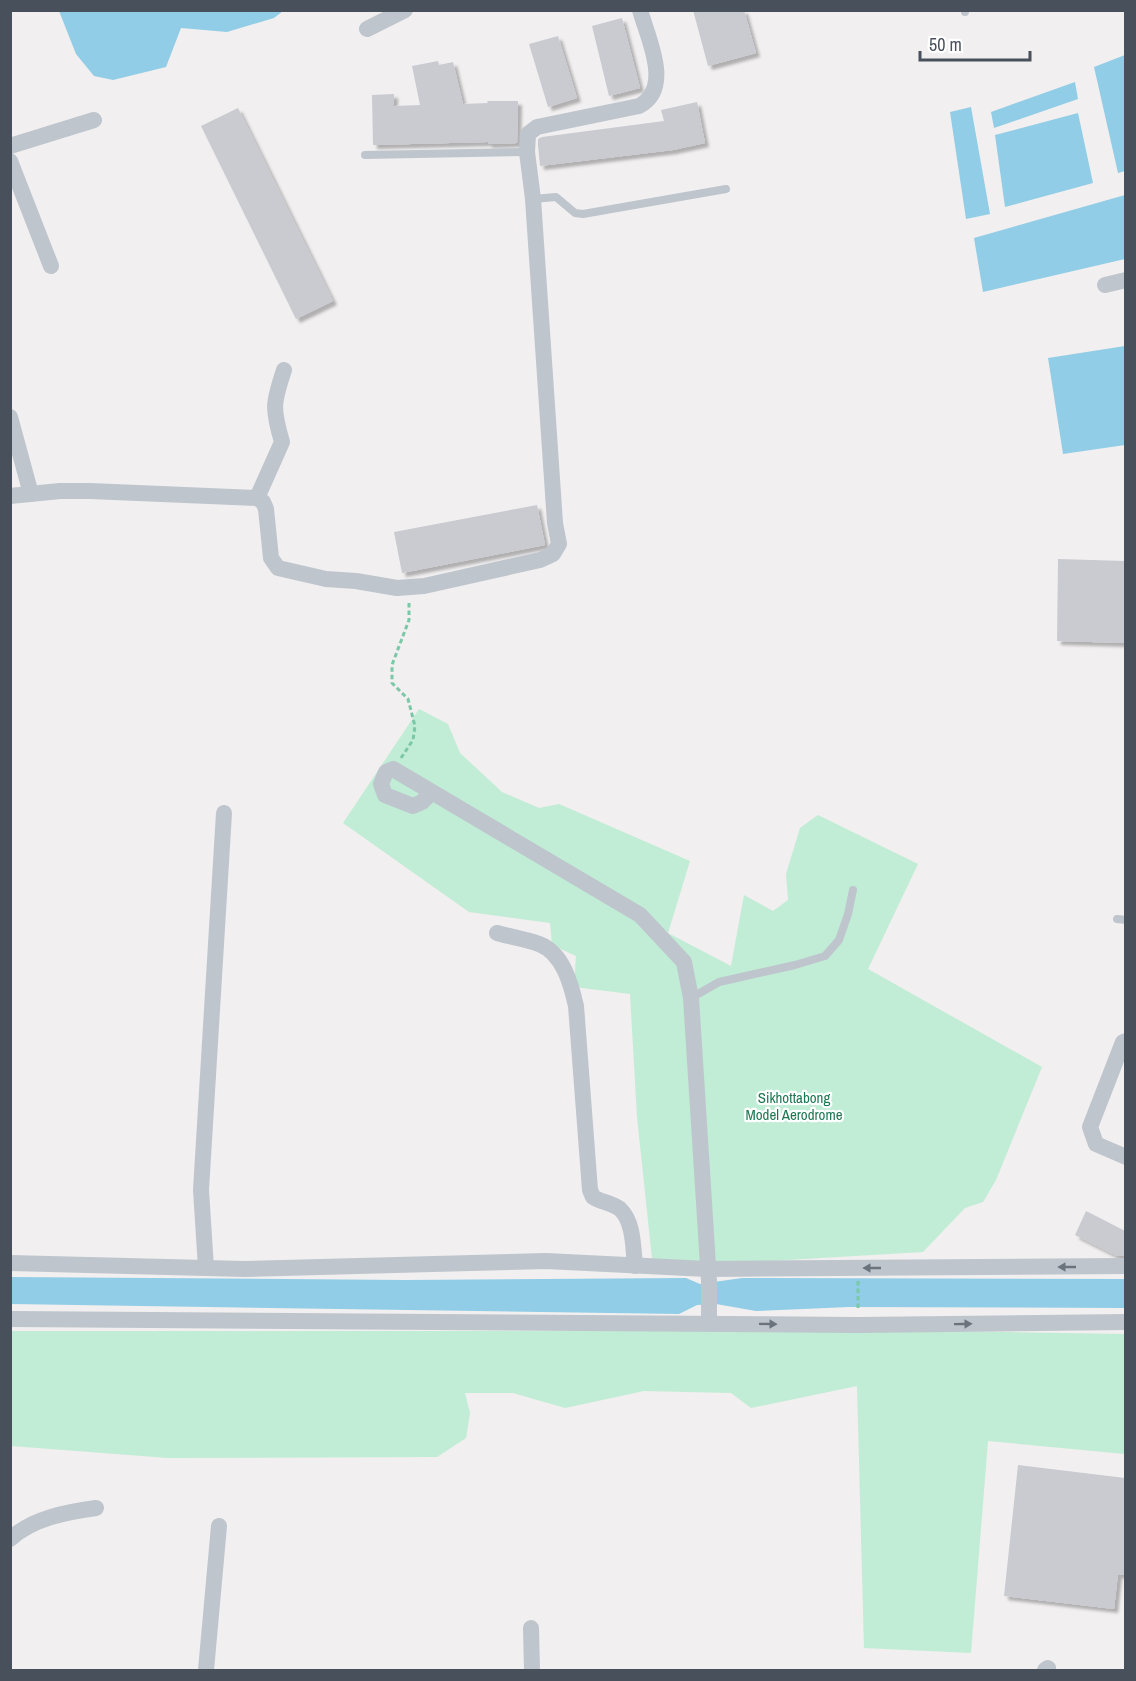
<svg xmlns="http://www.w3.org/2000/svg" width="1136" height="1681" font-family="'Archivo Narrow',sans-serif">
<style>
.green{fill:#c1ecd5}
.water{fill:#91cde6}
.building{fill:#c9cbd1;filter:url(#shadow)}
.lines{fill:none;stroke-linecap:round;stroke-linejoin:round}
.path{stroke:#7bc8a8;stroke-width:3;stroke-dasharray:4.5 3;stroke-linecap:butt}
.service{stroke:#bec5cd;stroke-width:8}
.minor{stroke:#bec5cd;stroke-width:16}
.oneway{fill:#6b747d}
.labels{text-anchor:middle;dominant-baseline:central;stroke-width:4.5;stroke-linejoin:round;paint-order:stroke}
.park-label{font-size:15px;fill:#1d7852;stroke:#fff}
</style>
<defs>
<filter id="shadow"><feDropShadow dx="4" dy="4" stdDeviation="1.5" flood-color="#0004"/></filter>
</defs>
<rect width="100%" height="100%" fill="#f1efef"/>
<g class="green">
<polygon points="419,709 448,724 460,753 502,792 539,808 559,804 690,861 668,933 731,966 744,895 773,911 788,900 786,874 800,828 818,815 918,864 868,969 1042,1067 996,1180 983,1202 965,1208 923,1252 653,1268 637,1117 630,994 574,987 576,956 552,945 550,923 469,912 343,823"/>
<polygon points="10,1331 942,1331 1125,1334 1125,1454 988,1441 971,1653 864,1648 857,1386 751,1408 731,1393 644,1391 565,1408 513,1393 465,1393 470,1413 466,1438 437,1457 168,1458 11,1446"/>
</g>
<g class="water">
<polygon points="59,11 283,11 274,18 227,32 181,28 166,67 113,80 94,76 76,54"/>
<polygon points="1125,55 1125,171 1118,173 1094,67"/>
<polygon points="1075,82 1078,99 994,128 991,112"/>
<polygon points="971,107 990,214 966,219 950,112"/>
<polygon points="1078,113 1093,183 1005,207 995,135"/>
<polygon points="1125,195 1125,259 983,292 974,238"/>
<polygon points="1125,346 1125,445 1063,454 1048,358"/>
<polygon points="11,1277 405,1280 686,1278 700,1284 742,1278 1126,1279 1125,1308 849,1307 756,1311 716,1304 697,1305 679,1314 11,1304"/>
</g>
<g class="building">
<polygon points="693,10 744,10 756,53 708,66"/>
<polygon points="622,18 640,88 609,96 592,26"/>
<polygon points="558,36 577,98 548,107 529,44"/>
<polygon points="438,61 439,65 453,62 463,104 488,103 487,101 518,101 517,143 488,144 488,142 373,145 372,95 394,94 394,106 420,105 412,66"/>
<polygon points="697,102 705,143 673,150 540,166 538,145 538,139 542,137 664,121 661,110"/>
<polygon points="238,108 333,301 296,319 201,126"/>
<polygon points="537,505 545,545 402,573 394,532"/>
<polygon points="1058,559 1125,561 1125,643 1057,641"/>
<polygon points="1086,1211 1125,1231 1125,1256 1117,1256 1075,1235"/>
<polygon points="1018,1465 1125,1478 1125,1575 1118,1574 1114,1609 1004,1596"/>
</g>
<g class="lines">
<g class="path">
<polyline points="401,758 413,740 415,726 408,699 392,683 392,665 409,620 409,602"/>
<polyline points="858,1281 858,1311"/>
</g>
<g class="service">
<polyline points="965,10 965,12"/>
<polyline points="365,155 527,152"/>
<polyline points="533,199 556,197 575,213 583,214 726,189"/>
<polyline points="1117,919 1126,920"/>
<polyline points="691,998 719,982 795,965 825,956 839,940 848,914 853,890"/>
</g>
<g class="minor">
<polyline points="367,29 405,10"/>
<polyline points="10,146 94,120"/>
<polyline points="10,161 51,266"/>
<polyline points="1105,285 1126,280"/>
<polyline points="10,417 31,494"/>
<path d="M10 496 60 491H90L257 498 263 502 266 509 271 558 278 568 326 579 356 581 397 588 424 586 540 560 553 554 559 544 555 523 533 199 527 152 528 134 537 127 639 106C673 88 648 39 640 10"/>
<path d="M257 498 282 442C272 408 273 403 284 370"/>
<polyline points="432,792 422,802 413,806 385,795 381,784 386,772 393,769 640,915 684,962 691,998 709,1281 709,1323"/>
<path d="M497 933C511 937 526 939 539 944 563 953 571 984 576 1006L590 1190 593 1197C601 1202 612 1203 620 1209 634 1222 633 1248 635 1266"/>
<polyline points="1126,1041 1123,1042 1090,1127 1096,1144 1126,1157"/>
<polyline points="10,1263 245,1269 546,1261 707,1269 1126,1266"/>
<polyline points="206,1268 201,1190 224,813"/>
<polyline points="10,1319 858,1325 1126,1322"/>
<path d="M10 1539C33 1518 67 1512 96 1508"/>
<polyline points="531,1628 532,1670"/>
<polyline points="206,1670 219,1526"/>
<polyline points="1045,1670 1048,1668"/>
</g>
</g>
<defs><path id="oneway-solid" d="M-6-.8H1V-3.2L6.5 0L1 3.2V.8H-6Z" transform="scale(1.5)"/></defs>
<g class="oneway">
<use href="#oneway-solid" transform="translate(1067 1267) rotate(180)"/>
<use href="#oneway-solid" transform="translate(872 1268) rotate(180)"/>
<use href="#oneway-solid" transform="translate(768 1324) rotate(1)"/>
<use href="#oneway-solid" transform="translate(963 1324) rotate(-1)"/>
</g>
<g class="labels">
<g class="park-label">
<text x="794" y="1097">Sikhottabong<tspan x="794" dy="17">Model Aerodrome</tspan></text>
</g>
</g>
<rect width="1136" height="1681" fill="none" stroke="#48515b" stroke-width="24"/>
<path d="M920 51v9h110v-9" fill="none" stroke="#48515b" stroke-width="3"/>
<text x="929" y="51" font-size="18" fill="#48515b" stroke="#ffffff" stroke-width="4.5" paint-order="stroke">50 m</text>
</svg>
